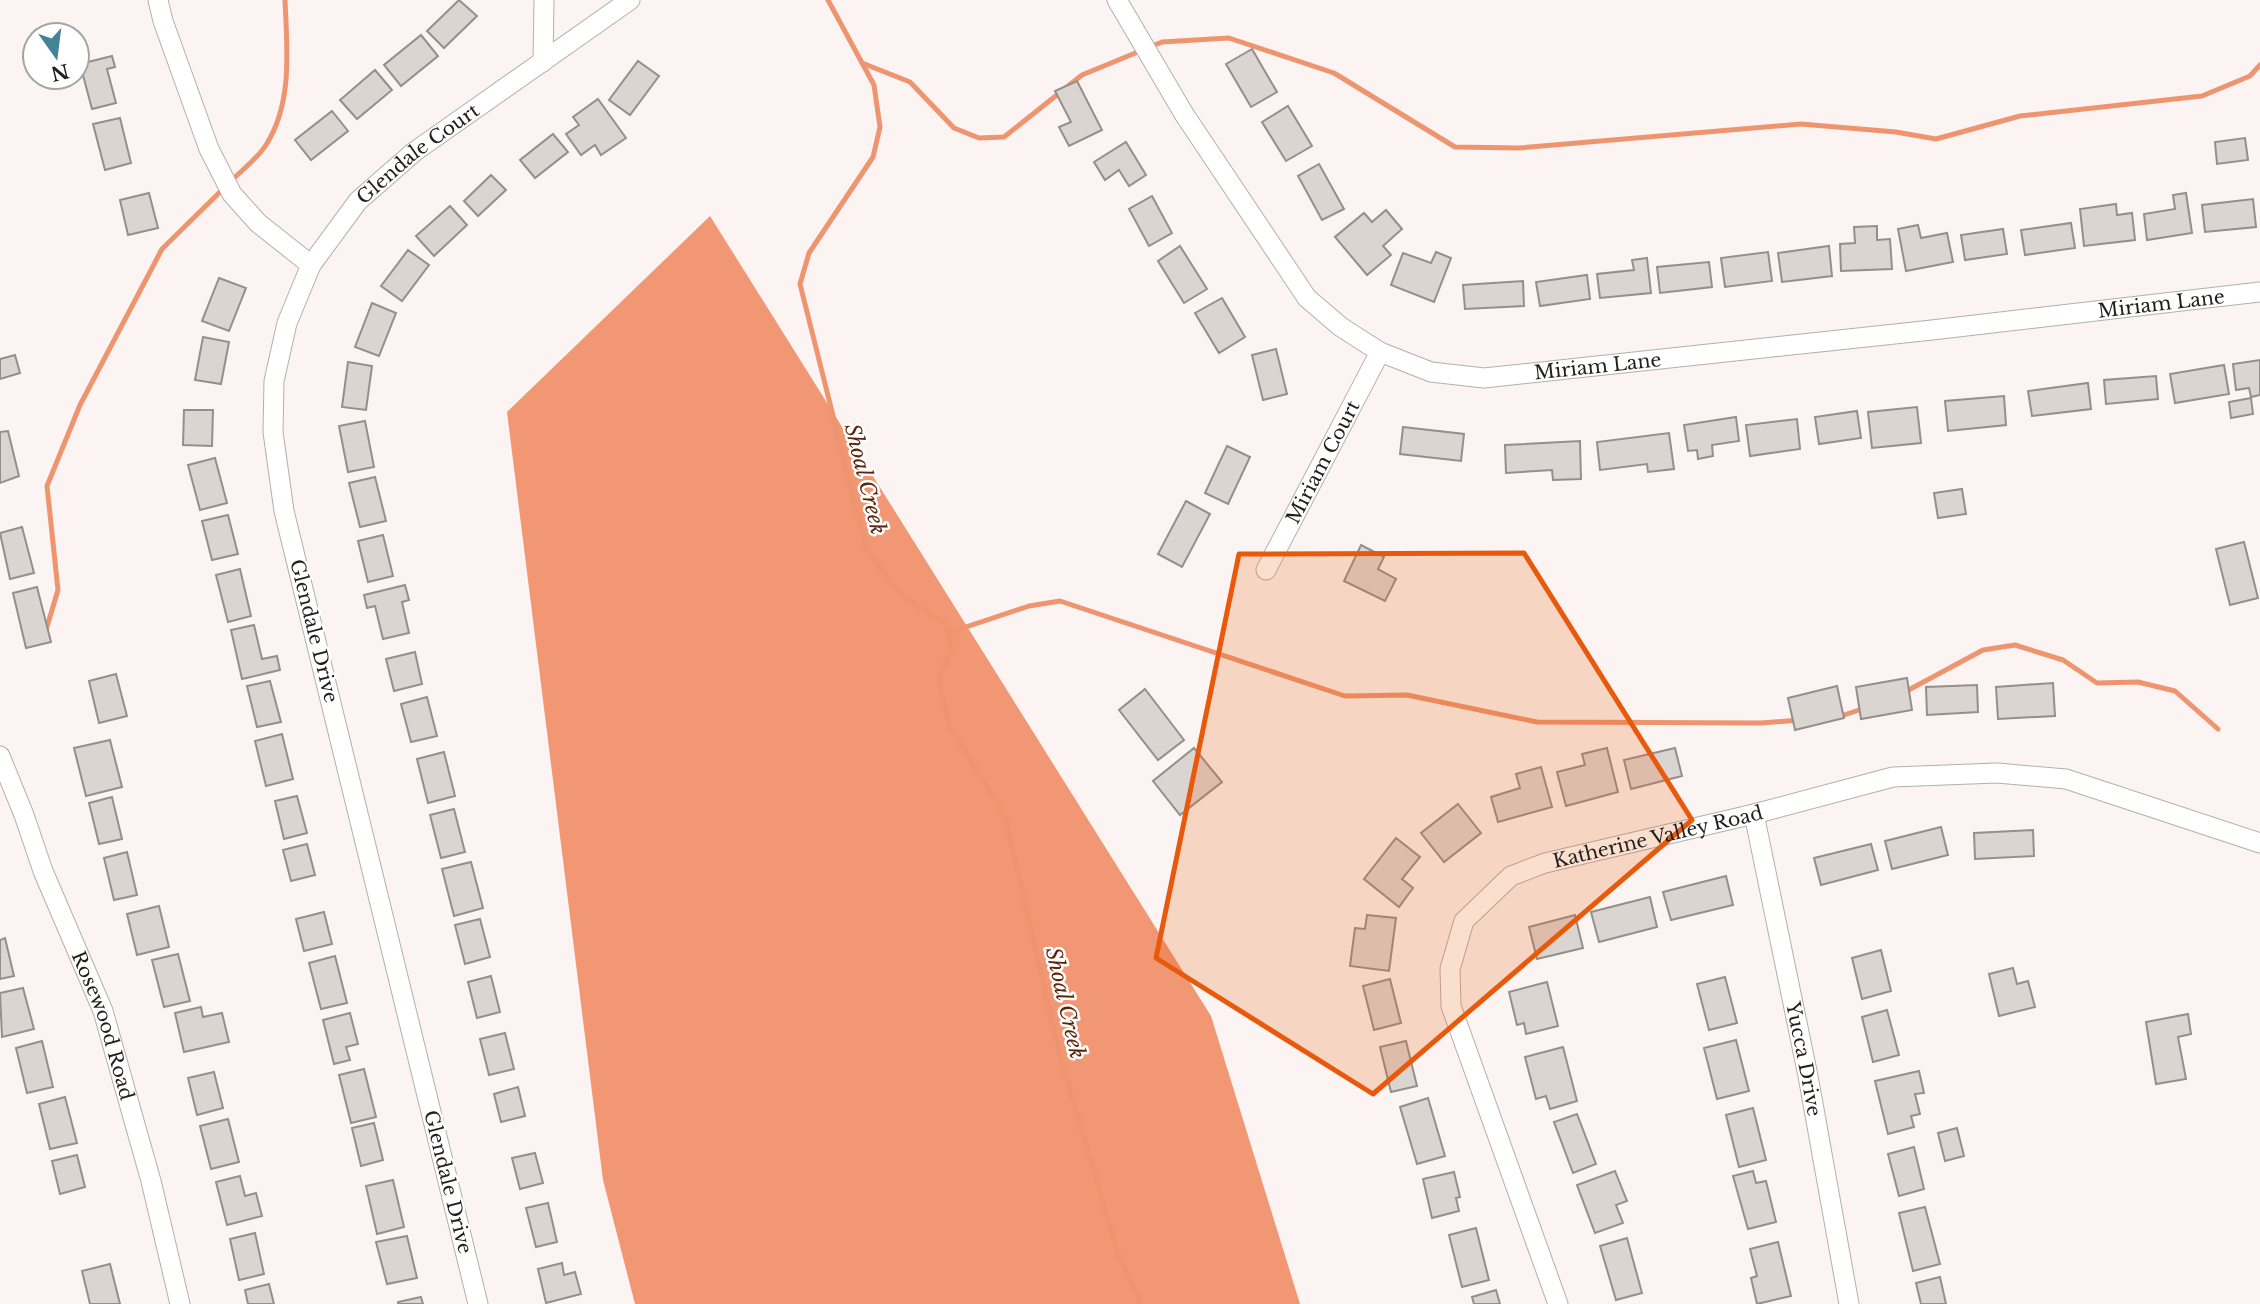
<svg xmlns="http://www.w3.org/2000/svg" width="2260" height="1304" font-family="'Libre Baskerville',serif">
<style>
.forest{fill:#f19773}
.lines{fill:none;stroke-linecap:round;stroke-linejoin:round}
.stream{stroke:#ee9570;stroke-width:5}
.building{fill:#dbd5d2;stroke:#958f8c;stroke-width:2}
.street-casing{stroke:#b5afac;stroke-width:21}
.street{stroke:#fff;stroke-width:19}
.marked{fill:#e8590c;fill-opacity:0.2;stroke:#e8590c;stroke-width:5;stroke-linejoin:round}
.labels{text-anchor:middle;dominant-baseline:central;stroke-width:5;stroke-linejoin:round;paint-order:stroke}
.street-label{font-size:19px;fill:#211f1e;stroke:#fff}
.water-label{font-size:21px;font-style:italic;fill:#5c2409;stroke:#fff}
</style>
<rect width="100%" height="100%" fill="#fbf4f2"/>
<polygon class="forest" points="710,216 1211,1016 1300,1304 635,1304 603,1180 507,412"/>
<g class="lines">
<g class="stream">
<path d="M828 0 874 85 880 127 873 157 809 253 800 284 867 551C892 586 904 602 945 622L952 649 939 677 942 696 950 727 1005 816 1059 1052 1118 1254 1141 1304"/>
<polyline points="862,63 910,82 954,128 979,138 1004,137 1082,75 1162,42 1229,38 1334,73 1455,147 1519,148 1801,124 1896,132 1936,139 2020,116 2202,96 2250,76 2260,65"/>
<path d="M231 181C242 170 257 159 266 145 293 103 287 48 285 0"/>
<polyline points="46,630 58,590 47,486 80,405 162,249 224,188"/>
<polyline points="948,633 1029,606 1060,601 1345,696 1407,695 1537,722 1761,723 1800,720"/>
<polyline points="1903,693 1983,650 2015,645 2063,660 2097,683 2138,682 2175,691 2218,729"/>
<polyline points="1838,717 1865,708"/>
</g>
</g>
<g class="building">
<polygon points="459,0 477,16 444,48 427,31"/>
<polygon points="421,35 438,56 401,86 384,65"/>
<polygon points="1252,49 1277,92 1251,107 1226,64"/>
<polygon points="112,56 115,67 107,69 116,103 92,109 80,64"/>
<polygon points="638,61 659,76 630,115 609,100"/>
<polygon points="375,70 392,90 357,119 340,100"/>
<polygon points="1077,81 1102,130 1069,146 1059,127 1071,122 1055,91"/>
<polygon points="598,99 626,138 601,155 595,145 581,155 566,134 579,125 573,117"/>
<polygon points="1288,106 1312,146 1286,161 1262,122"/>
<polygon points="332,111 348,131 311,160 295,140"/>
<polygon points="120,118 131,163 105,170 93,124"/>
<polygon points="553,134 568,152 535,178 520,160"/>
<polygon points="2245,138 2248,160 2217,164 2215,142"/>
<polygon points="1126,142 1146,175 1129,186 1119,170 1105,180 1094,162"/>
<polygon points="1319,164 1344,209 1322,220 1298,176"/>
<polygon points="491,175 506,190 478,216 464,201"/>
<polygon points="149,193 158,228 128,235 120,200"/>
<polygon points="2186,193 2192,233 2147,240 2144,214 2175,209 2173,195"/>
<polygon points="1152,196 1172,233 1149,246 1129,209"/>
<polygon points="2253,199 2256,227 2205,232 2202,205"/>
<polygon points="2116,204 2117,215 2132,213 2135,240 2084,246 2080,209"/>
<polygon points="450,206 467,225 434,256 416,236"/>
<polygon points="1386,210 1402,229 1383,246 1391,255 1367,275 1335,237 1364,213 1372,222"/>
<polygon points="2071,223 2075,248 2025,255 2021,230"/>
<polygon points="1918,225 1921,238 1947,233 1953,262 1906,271 1898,229"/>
<polygon points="1877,226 1877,240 1890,239 1892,269 1841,271 1840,244 1855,243 1854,227"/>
<polygon points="2003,229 2007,254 1965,260 1961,235"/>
<polygon points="1180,246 1207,289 1184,303 1158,261"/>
<polygon points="1829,246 1832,276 1782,282 1778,253"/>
<polygon points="408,250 429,265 402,301 381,286"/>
<polygon points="1436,252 1451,258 1434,302 1391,285 1403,253 1431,263"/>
<polygon points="1768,252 1772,281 1725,287 1721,258"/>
<polygon points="1647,258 1651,293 1600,298 1597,274 1634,270 1632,260"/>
<polygon points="1709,262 1712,287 1660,293 1657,267"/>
<polygon points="1587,275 1590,299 1540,306 1536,282"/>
<polygon points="219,278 246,288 229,331 202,321"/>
<polygon points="1523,281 1524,306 1465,309 1463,285"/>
<polygon points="1222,298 1245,337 1219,353 1195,313"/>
<polygon points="372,303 396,313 379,356 355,347"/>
<polygon points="203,337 229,342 221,384 195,380"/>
<polygon points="1276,349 1287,394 1263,400 1252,355"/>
<polygon points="15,355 20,373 0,379 0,359"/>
<polygon points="2260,360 2260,395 2251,397 2249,388 2236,390 2233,364"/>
<polygon points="348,362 372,366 366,410 342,407"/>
<polygon points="2224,365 2229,394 2175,403 2170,374"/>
<polygon points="2156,376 2158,399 2106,404 2104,380"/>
<polygon points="2088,383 2091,409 2032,416 2028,391"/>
<polygon points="2004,396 2006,425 1948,431 1945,401"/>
<polygon points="2251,398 2253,414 2231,418 2229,402"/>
<polygon points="1917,407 1921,443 1872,448 1868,412"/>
<polygon points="184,410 213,410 212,446 183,445"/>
<polygon points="1857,411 1861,438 1819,444 1815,417"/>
<polygon points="1736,417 1739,441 1712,445 1713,456 1698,459 1697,450 1688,451 1684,425"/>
<polygon points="1797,419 1800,449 1750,456 1746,425"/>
<polygon points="365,421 374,467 348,472 339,426"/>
<polygon points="1403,427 1464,434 1461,461 1400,454"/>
<polygon points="8,431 19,476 0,483 0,432"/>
<polygon points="1669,433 1674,469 1648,472 1647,464 1600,470 1597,442"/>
<polygon points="1580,441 1581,479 1553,480 1552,470 1506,473 1505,445"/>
<polygon points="1227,446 1250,457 1228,504 1205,493"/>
<polygon points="215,458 227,503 200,510 188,465"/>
<polygon points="375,477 386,521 360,527 349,483"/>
<polygon points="1962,489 1966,514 1938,518 1934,493"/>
<polygon points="1186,501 1210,514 1182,567 1158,554"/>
<polygon points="228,515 238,554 212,560 202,521"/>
<polygon points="22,527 34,573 10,579 0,533"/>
<polygon points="383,535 393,576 368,582 358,541"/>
<polygon points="2244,542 2258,598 2230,605 2216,549"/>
<polygon points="1361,545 1384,557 1378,569 1396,579 1385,601 1344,581"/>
<polygon points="240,569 251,616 228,622 216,575"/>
<polygon points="405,585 409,600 402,602 409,633 383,639 375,606 367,608 364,595"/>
<polygon points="37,587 51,642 26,648 13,593"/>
<polygon points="254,625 262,659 277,656 280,670 242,679 231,630"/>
<polygon points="415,652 422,684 394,691 386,659"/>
<polygon points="116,674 127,716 99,723 89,681"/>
<polygon points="1907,678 1912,710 1861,719 1856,687"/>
<polygon points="270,681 281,722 257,727 247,686"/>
<polygon points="2053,683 2055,716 1998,719 1996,687"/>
<polygon points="1977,685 1978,712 1927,715 1926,687"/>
<polygon points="1837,686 1844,718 1795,730 1788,698"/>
<polygon points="1145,689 1184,740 1158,760 1119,710"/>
<polygon points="427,697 437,736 411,742 401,704"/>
<polygon points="282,734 293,779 266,786 255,741"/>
<polygon points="110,740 122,787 86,796 74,748"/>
<polygon points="1194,748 1222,782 1180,815 1153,781"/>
<polygon points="1607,748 1618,792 1566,806 1557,772 1585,765 1582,754"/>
<polygon points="1675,748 1682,776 1631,789 1624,760"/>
<polygon points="444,752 455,796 428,803 417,759"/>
<polygon points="1541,767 1552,807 1498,822 1491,797 1520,788 1516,774"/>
<polygon points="297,796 307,833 284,839 275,801"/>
<polygon points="112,797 122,839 99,844 89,803"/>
<polygon points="1458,804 1481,833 1444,862 1421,833"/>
<polygon points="454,809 465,852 441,858 430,815"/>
<polygon points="1941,827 1948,855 1892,869 1885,841"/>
<polygon points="2033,830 2034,856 1975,859 1974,833"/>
<polygon points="1396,838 1420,857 1402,879 1413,888 1399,907 1364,879"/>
<polygon points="307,844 315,875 291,881 283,850"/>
<polygon points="1871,844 1878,870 1821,885 1814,858"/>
<polygon points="127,852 137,895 114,900 104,858"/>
<polygon points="471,862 483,908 454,916 442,869"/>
<polygon points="1726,876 1733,905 1671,920 1663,892"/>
<polygon points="1650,897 1657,927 1599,942 1591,912"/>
<polygon points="159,906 169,947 137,955 127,914"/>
<polygon points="324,912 332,944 304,951 296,919"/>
<polygon points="1367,915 1396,918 1389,971 1350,966 1355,928 1365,929"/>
<polygon points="1575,915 1583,948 1537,959 1529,927"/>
<polygon points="480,919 490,957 465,964 455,925"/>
<polygon points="5,938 14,976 0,979 0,940"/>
<polygon points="1881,950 1891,991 1862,999 1852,958"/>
<polygon points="178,954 190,1001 164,1007 152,960"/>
<polygon points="335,956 347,1003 321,1009 309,963"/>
<polygon points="2013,968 2017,984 2028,981 2035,1007 1999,1016 1989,974"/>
<polygon points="491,976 500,1012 477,1018 468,982"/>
<polygon points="1725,977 1737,1023 1709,1030 1697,984"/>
<polygon points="1390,979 1401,1023 1374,1030 1363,986"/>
<polygon points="1547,982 1558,1026 1526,1034 1524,1023 1517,1025 1509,992"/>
<polygon points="23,988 34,1029 2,1037 0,993"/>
<polygon points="201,1007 203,1017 222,1013 229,1042 184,1052 175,1013"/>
<polygon points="1887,1010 1899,1055 1873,1062 1862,1017"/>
<polygon points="350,1013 358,1044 346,1047 350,1060 334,1064 323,1020"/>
<polygon points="2188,1014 2191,1034 2178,1037 2186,1079 2156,1084 2146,1022"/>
<polygon points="505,1033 514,1069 489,1075 480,1039"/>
<polygon points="1736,1040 1749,1091 1717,1099 1704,1048"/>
<polygon points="42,1041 53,1087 27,1093 16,1048"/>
<polygon points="1406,1041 1417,1086 1391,1092 1380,1047"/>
<polygon points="1563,1047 1577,1101 1550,1109 1546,1096 1536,1099 1525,1057"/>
<polygon points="364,1069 376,1117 351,1123 339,1075"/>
<polygon points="1919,1071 1924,1093 1915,1094 1920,1114 1911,1116 1914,1127 1888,1134 1875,1081"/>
<polygon points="214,1072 223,1108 197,1115 188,1078"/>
<polygon points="518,1087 525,1116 501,1122 494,1094"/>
<polygon points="65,1097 77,1143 50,1149 39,1104"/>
<polygon points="1428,1098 1445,1156 1417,1164 1400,1107"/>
<polygon points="1753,1108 1766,1160 1739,1167 1726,1115"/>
<polygon points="1577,1114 1596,1164 1573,1173 1554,1122"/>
<polygon points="228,1119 239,1162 211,1169 200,1126"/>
<polygon points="374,1123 383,1160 361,1166 352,1128"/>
<polygon points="1957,1128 1964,1156 1945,1161 1938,1133"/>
<polygon points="1914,1147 1924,1189 1899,1196 1888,1154"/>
<polygon points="535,1153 543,1183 520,1189 512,1158"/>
<polygon points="77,1155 85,1187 60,1194 52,1161"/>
<polygon points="1615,1171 1627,1201 1616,1205 1623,1223 1595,1233 1577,1185"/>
<polygon points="1753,1171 1756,1183 1766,1181 1776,1222 1748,1229 1733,1176"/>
<polygon points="1454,1172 1460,1197 1456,1198 1459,1211 1432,1218 1423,1179"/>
<polygon points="240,1176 245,1196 256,1193 262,1216 227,1225 216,1182"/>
<polygon points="393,1180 404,1227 377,1234 366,1186"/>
<polygon points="548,1203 557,1242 536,1247 526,1208"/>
<polygon points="1925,1207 1940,1264 1913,1271 1899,1213"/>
<polygon points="1476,1228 1489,1280 1462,1287 1449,1235"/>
<polygon points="255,1233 264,1274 239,1280 230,1239"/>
<polygon points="407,1236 417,1278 387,1284 376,1242"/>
<polygon points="1627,1238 1642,1293 1616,1300 1600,1246"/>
<polygon points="1778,1242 1791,1296 1757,1304 1751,1278 1757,1276 1750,1249"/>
<polygon points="562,1263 564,1275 575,1272 581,1294 546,1303 538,1269"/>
<polygon points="110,1264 120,1304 90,1304 82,1271"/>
<polygon points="1940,1277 1946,1304 1921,1304 1916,1283"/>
<polygon points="269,1284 274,1304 248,1304 245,1290"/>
<polygon points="1496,1290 1500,1304 1474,1304 1472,1297"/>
<polygon points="421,1297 423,1304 398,1304 398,1302"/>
</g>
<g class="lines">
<g class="street-casing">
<g id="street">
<polyline points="158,0 163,21 209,149 232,194 258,223 311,265"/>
<path id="s1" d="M1117 0 1184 114 1307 298 1341 327 1380 352 1431 372 1484 378 1932 330 2260 292"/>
<polyline points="543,62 544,0"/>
<path id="s2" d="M1266 570 1380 352"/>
<path id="s3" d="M0 756 24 815 43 871 103 1011 151 1181 180 1304"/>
<path id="s4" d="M1754 814 1808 1076 1849 1304"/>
<path id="s5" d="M478 1304 284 511 273 432 274 381 287 323 311 265 358 201 414 152 630 0"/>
<path id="s6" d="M1558 1304 1451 1006 1450 969 1464 921 1511 876 1545 863 1754 814 1893 777 1997 773 2066 779 2260 843"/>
</g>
</g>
<use href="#street" class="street"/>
</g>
<path class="marked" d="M1524 553 1692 820 1373 1094 1156 958 1239 554Z"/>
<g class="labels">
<g class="street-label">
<text stroke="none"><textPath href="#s5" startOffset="1225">Glendale Court</textPath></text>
<text stroke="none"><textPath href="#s1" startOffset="1234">Miriam Lane</textPath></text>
<text stroke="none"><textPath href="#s1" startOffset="667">Miriam Lane</textPath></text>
<text stroke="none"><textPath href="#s2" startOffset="122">Miriam Court</textPath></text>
<text transform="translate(314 631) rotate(76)">Glendale Drive</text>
<text stroke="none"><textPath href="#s6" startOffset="621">Katherine Valley Road</textPath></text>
<text stroke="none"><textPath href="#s3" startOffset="289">Rosewood Road</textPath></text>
<text stroke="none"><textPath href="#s4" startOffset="250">Yucca Drive</textPath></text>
<text transform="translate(448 1182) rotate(76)">Glendale Drive</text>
</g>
<g class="water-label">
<text transform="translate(865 479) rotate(76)">Shoal Creek</text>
<text transform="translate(1065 1003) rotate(77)">Shoal Creek</text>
</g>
</g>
<g transform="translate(56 56) rotate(166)"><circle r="33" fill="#ffffff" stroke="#a6a5a5" stroke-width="2"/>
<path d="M0-5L12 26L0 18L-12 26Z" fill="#448297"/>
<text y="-10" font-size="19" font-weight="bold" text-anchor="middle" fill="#211f1e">N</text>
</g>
</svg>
